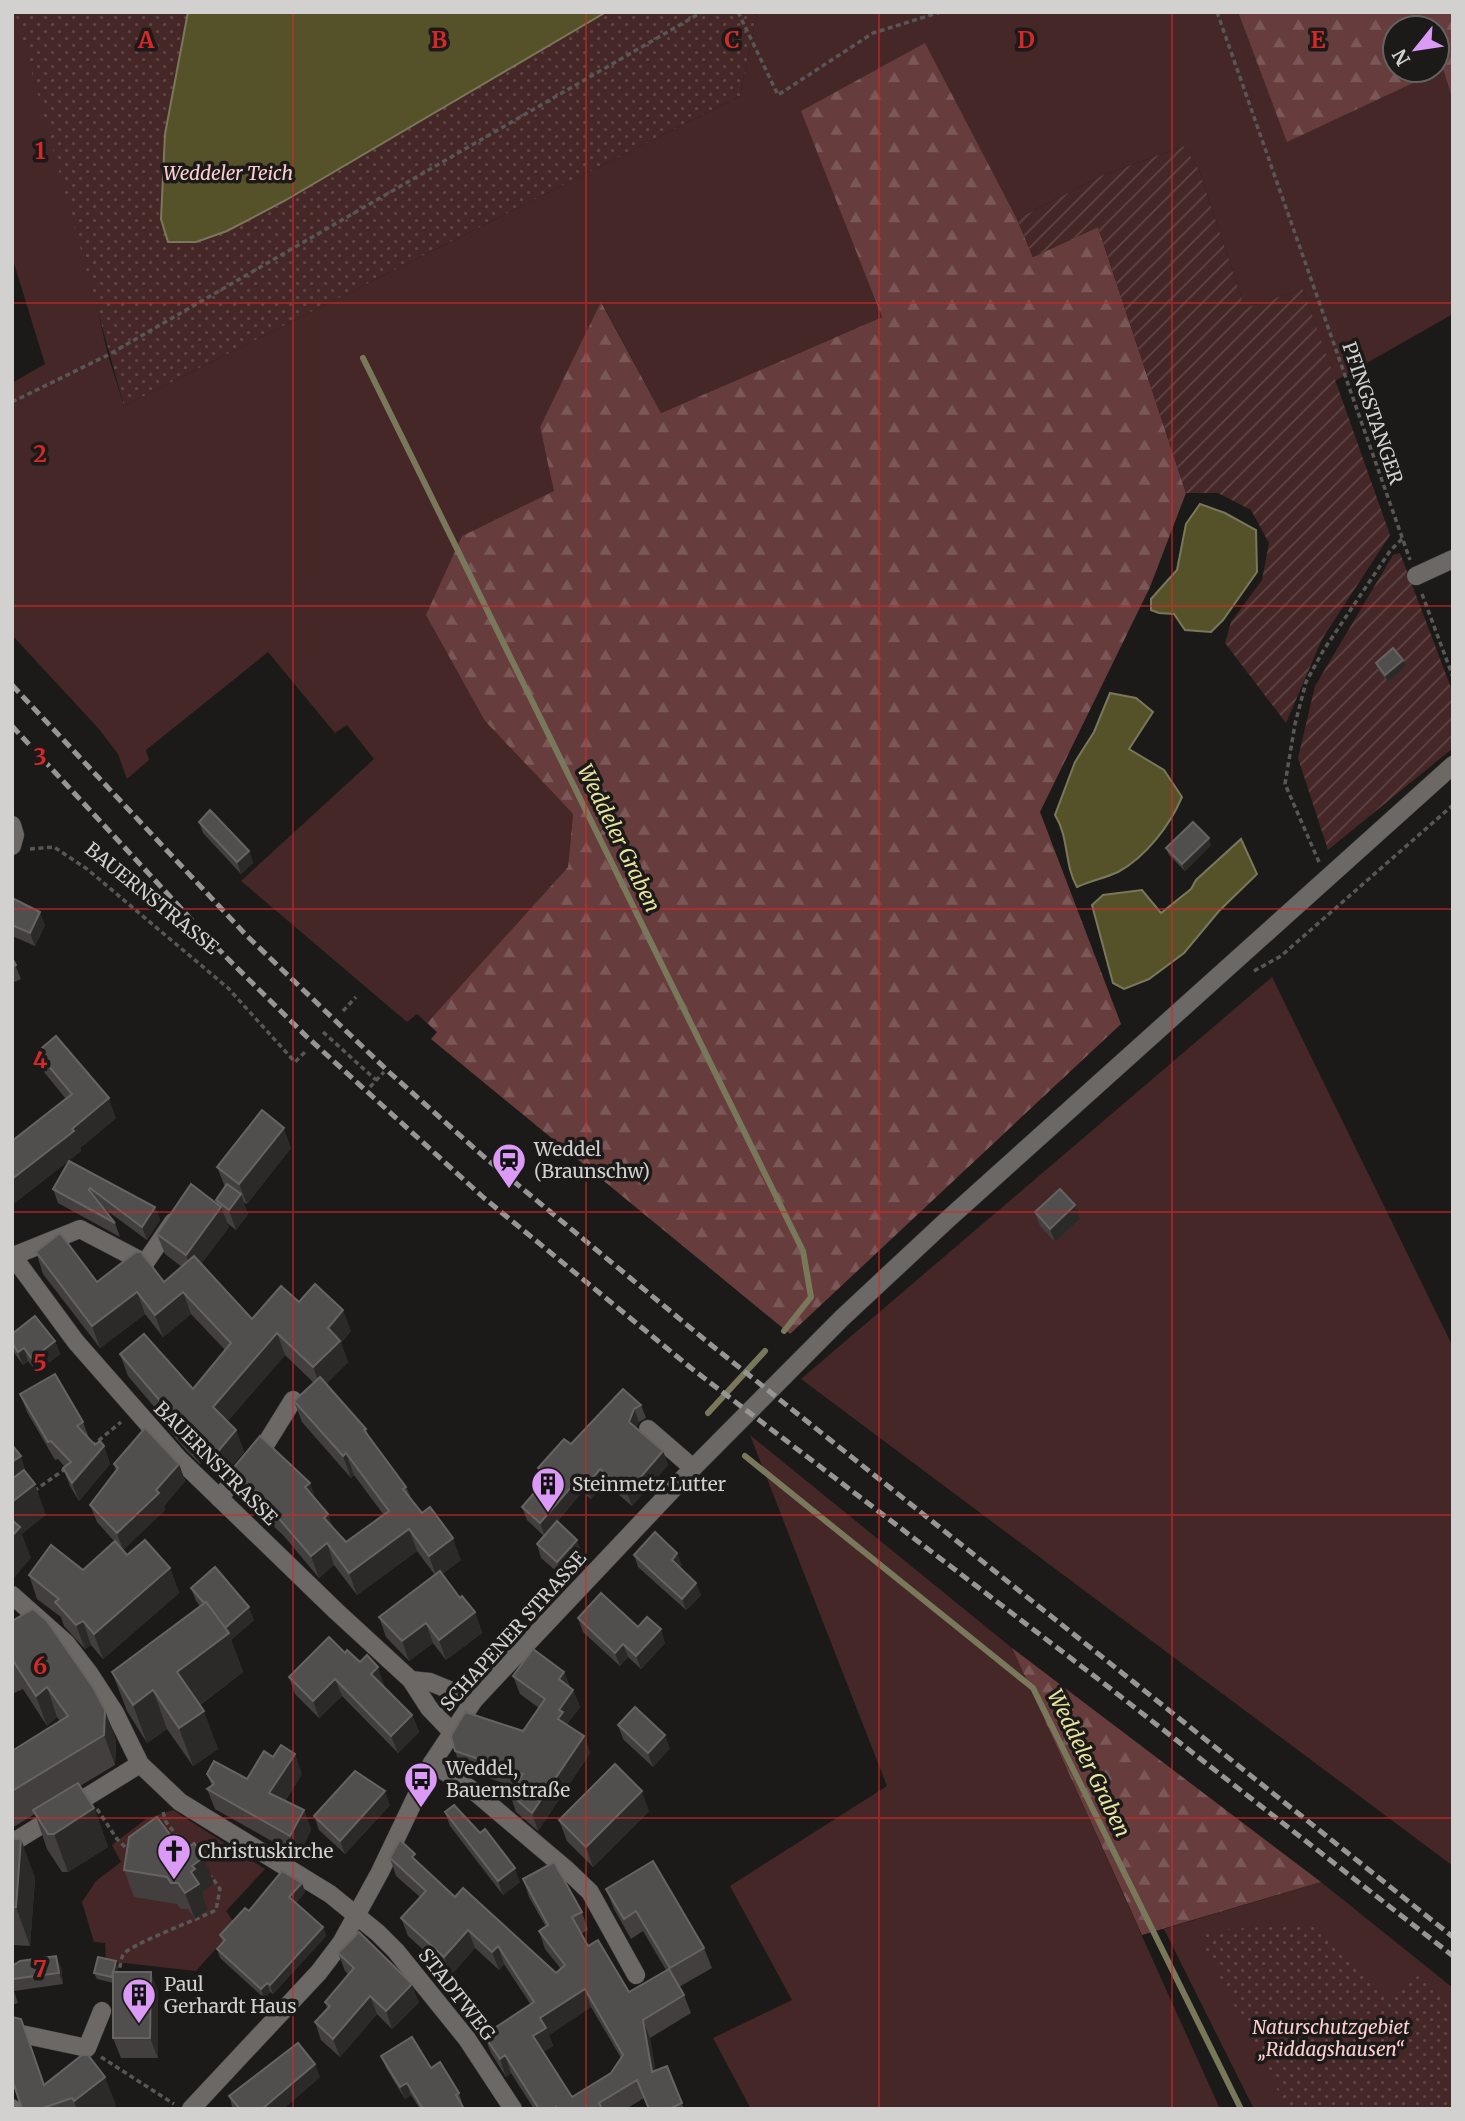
<svg xmlns="http://www.w3.org/2000/svg" width="1465" height="2121" font-family="Merriweather,serif">
<style>
.grass{fill:#452727}
.forest{fill:url(#forest-firs);fill-rule:evenodd}
.park{fill:url(#park-dots)}
.garden{fill:url(#garden-furrows)}
.water{fill:#555229;stroke:#7a785b;stroke-width:2}
.lines{fill:none;stroke-linecap:round;stroke-linejoin:round}
.stream{stroke:#7a785b;stroke-width:6}
.minor-casing{stroke:#383736;stroke-width:19}
.path{stroke:#595756;stroke-width:3.5;stroke-dasharray:5 3.5;stroke-linecap:butt}
.minor{stroke:#6b6866;stroke-width:18}
.rail{stroke:#979695;stroke-width:5;stroke-dasharray:10 5;stroke-linecap:butt}
.wall{fill:#423f3e;fill-rule:evenodd}
.shaded-wall{fill:#2c2a29}
.building{fill:#514f4e;stroke:#666362;stroke-width:2;fill-rule:evenodd}
.grid{fill:none;stroke:#d62828;stroke-width:2;stroke-opacity:0.55}
.labels{text-anchor:middle;dominant-baseline:central;stroke-width:7;stroke-linejoin:round;paint-order:stroke}
.park-label{font-size:19px;font-style:italic;fill:#fecfce;stroke:#1c1a19}
.street-label{font-size:19px;fill:#d2d1d0;stroke:#1c1a19}
.poi-label{font-size:19px;fill:#d2d1d0;stroke:#1c1a19;text-anchor:start}
.water-label{font-size:21px;font-style:italic;fill:#e8e39d;stroke:#1c1a19}
.grid-label{font-size:23px;text-anchor:middle;font-weight:bold;fill:#d62828;stroke:#1c1a19;stroke-width:7;stroke-linejoin:round;paint-order:stroke}
</style>
<defs>
<pattern id="forest-firs" width="22" height="20" patternUnits="userSpaceOnUse" patternTransform="scale(1.75)"><rect width="22" height="20" fill="#663c3c"/><path d="M5 1l3.5 6h-7zM16 11l3.5 6h-7z" fill="#7b5757"/></pattern>
<pattern id="park-dots" width="8" height="8" patternUnits="userSpaceOnUse" patternTransform="scale(1.75)"><rect width="8" height="8" fill="#452727"/><path d="M2 2h.1M6 6h.1" fill="none" stroke="#5f4545" stroke-width="1.8" stroke-linecap="round"/></pattern>
<pattern id="garden-furrows" width="10" height="10" patternUnits="userSpaceOnUse" patternTransform="scale(1.75)"><rect width="10" height="10" fill="#452727"/><path d="M-1 1l2-2M0 10L10 0M9 11l2-2" fill="none" stroke="#5f4545"/></pattern>
</defs>
<rect width="100%" height="100%" fill="#1c1a19"/>
<g class="grass">
<polygon points="12,12 17,12 88,269 108,355 124,406 740,96 757,12 1238,12 1287,141 1443,69 1453,101 1453,314 1335,381 1303,289 1245,308 1199,170 1184,146 1101,176 1017,219 925,44 882,317 661,413 602,303 540,427 555,491 462,536 485,721 573,814 568,867 427,1023 417,1014 407,1022 241,881 374,759 347,725 335,733 268,652 146,750 149,760 127,779 118,754 99,729 12,635 12,383 45,364 12,257"/>
<polygon points="1272,977 1453,1347 1453,1866 801,1379"/>
<polygon points="750,1435 1012,1648 1220,2109 751,2109 713,2038 792,2000 730,1886 887,1786"/>
<polygon points="173,1810 265,1869 226,1911 236,1926 196,1971 106,1961 105,1943 94,1942 82,1902 96,1881 121,1862 112,1845 146,1819"/>
<polygon points="1321,1882 1453,1988 1453,2109 1254,2109 1164,1929"/>
</g>
<g class="forest">
<path d="M1238 12H1453V101L1443 69 1287 142ZM1395 28H1437V70H1395Z"/>
<polygon points="925,43 1017,219 1033,257 1098,227 1186,493 1150,587 1040,812 1121,1024 790,1334 431,1039 437,1032 427,1023 568,867 573,814 485,721 426,615 462,536 554,491 540,427 601,302 661,413 882,317 801,111"/>
<polygon points="1012,1648 1321,1882 1142,1935"/>
</g>
<g class="park">
<polygon points="15,12 757,12 740,96 124,406"/>
<polygon points="1310,1923 1389,1997 1418,1976 1453,2003 1453,2109 1287,2109 1197,1932"/>
</g>
<g class="garden">
<polygon points="1184,146 1199,170 1245,308 1303,289 1390,535 1322,639 1286,723 1225,643 1231,622 1262,580 1269,543 1251,510 1218,493 1186,493 1098,227 1033,257 1017,219 1101,176"/>
<polygon points="1400,553 1453,693 1453,748 1328,850 1298,758 1315,686 1393,555"/>
</g>
<g class="water">
<polygon points="188,12 606,12 286,200 227,231 196,242 168,242 161,219 165,134"/>
<polygon points="1200,504 1225,513 1256,530 1257,572 1223,620 1211,632 1185,630 1174,614 1159,613 1151,610 1151,599 1177,570 1186,524"/>
<path d="M1110 693 1136 698 1153 712 1129 749 1164 770 1182 797C1170 825 1146 857 1118 872 1105 878 1090 881 1077 887 1064 864 1069 837 1055 815L1075 762 1094 732Z"/>
<polygon points="1241,839 1257,874 1219,911 1184,953 1149,979 1124,989 1113,983 1092,905 1103,895 1142,890 1161,913 1191,889 1196,880"/>
</g>
<g class="lines">
<g class="stream">
<polyline points="363,358 803,1251 811,1297 784,1331"/>
<polyline points="708,1413 765,1351"/>
<polyline points="745,1456 1033,1688 1241,2109"/>
</g>
<g class="minor-casing">
<g id="minor">
<polyline points="1416,576 1453,559"/>
<polyline points="12,825 15,835 12,846"/>
<polyline points="12,1255 76,1342 178,1458 336,1611 411,1680 429,1708 452,1732"/>
<polyline points="13,1256 80,1229 145,1263 173,1222"/>
<polyline points="648,1429 693,1468"/>
<polyline points="219,1498 267,1442 293,1400"/>
<polyline points="12,1595 66,1643 89,1673 115,1713 140,1764 180,1802 330,1894 378,1933 396,1951 467,2039 513,2109"/>
<polyline points="411,1680 430,1682 474,1700"/>
<polyline points="432,1763 475,1792 566,1869 590,1892 636,1975"/>
<polyline points="12,1843 140,1764"/>
<polyline points="12,2032 87,2048 102,2011"/>
<polyline points="12,2108 13,2109"/>
<polyline points="191,2109 319,1972 341,1943 380,1872 432,1763 474,1700 520,1651 693,1468 842,1318 947,1220 1453,765"/>
</g>
</g>
<g class="path">
<polyline points="738,12 778,95 873,33 941,12"/>
<polyline points="1217,12 1410,560"/>
<polyline points="12,402 108,355 702,12"/>
<polyline points="1422,594 1453,677"/>
<polyline points="30,849 54,847 87,869 228,988 295,1062 307,1050"/>
<polyline points="1319,862 1285,784 1295,724 1306,682 1323,651 1390,551 1402,539"/>
<polyline points="1254,971 1281,956 1453,805"/>
<polyline points="343,1011 356,997"/>
<polyline points="323,1032 376,1080"/>
<polyline points="370,1087 384,1072"/>
<polyline points="92,1446 121,1422"/>
<polyline points="34,1491 65,1469"/>
<polyline points="97,1809 117,1839 128,1850"/>
<polyline points="163,1812 166,1822 178,1837"/>
<polyline points="170,1839 178,1837 191,1851"/>
<path d="M118 1976C120 1970 120 1961 123 1955 128 1945 199 1919 216 1910L220 1889 211 1876"/>
<polyline points="101,2057 174,2104"/>
</g>
<use href="#minor" class="minor"/>
<g class="rail">
<polyline points="12,685 247,936 390,1073 483,1156 710,1344 1453,1937"/>
<polyline points="12,726 226,957 306,1036 484,1198 691,1368 1102,1682 1453,1956"/>
</g>
</g>
<g class="wall">
<polygon points="1403,660 1406,666 1388,682 1378,670 1376,663"/>
<polygon points="199,822 249,851 253,863 241,874 203,833"/>
<polygon points="1211,845 1185,871 1169,855 1166,848"/>
<polygon points="12,898 45,925 35,946 12,936"/>
<polygon points="12,958 21,979 12,983"/>
<polygon points="37,1052 116,1118 80,1148 81,1151 12,1205 12,1141 66,1099 44,1072"/>
<polygon points="291,1148 247,1204 243,1202 248,1214 236,1230 227,1223 229,1227 201,1264 252,1319 299,1302 351,1331 341,1343 348,1362 326,1384 366,1429 369,1437 406,1487 411,1498 461,1560 442,1574 460,1598 475,1612 482,1633 446,1660 433,1643 409,1661 386,1637 379,1617 435,1575 417,1551 357,1595 334,1565 319,1578 283,1535 238,1493 230,1472 310,1483 315,1499 334,1528 346,1542 383,1514 354,1475 351,1478 302,1422 294,1401 314,1383 285,1355 227,1422 236,1430 244,1452 222,1477 203,1460 200,1464 186,1450 166,1427 162,1416 128,1376 120,1354 193,1389 225,1350 191,1314 163,1337 145,1314 100,1348 43,1274 36,1252 97,1282 164,1282 182,1267 165,1254 157,1234 217,1204 216,1200 225,1187 217,1167"/>
<polygon points="69,1161 155,1207 160,1220 147,1240 102,1207 115,1223 120,1237 58,1203 53,1189"/>
<polygon points="1035,1212 1080,1219 1055,1242 1040,1226"/>
<polygon points="12,1334 55,1341 60,1354 37,1372 28,1361 23,1365 13,1351"/>
<polygon points="20,1394 83,1422 89,1438 95,1445 104,1446 110,1464 79,1501 70,1486 63,1468 65,1467 58,1459 55,1460 27,1412"/>
<polygon points="641,1405 646,1418 639,1422 636,1428 663,1451 668,1465 632,1506 605,1483 591,1499 582,1492 557,1522 582,1553 562,1576 541,1558 537,1544 544,1536 527,1520 522,1507 543,1482 538,1468 571,1444"/>
<polygon points="114,1464 179,1464 185,1481 164,1506 165,1510 123,1550 127,1555 170,1568 179,1593 103,1659 91,1645 85,1649 64,1626 61,1617 37,1599 29,1575 83,1570 115,1542 97,1522 90,1505 116,1471"/>
<polygon points="634,1555 682,1565 679,1567 701,1595 686,1610 638,1567"/>
<polygon points="191,1588 254,1620 231,1640 243,1672 200,1705 218,1749 193,1766 167,1729 147,1743 127,1711 112,1672 200,1606 196,1601"/>
<polygon points="578,1618 638,1627 665,1643 641,1669 628,1657 620,1666 583,1632"/>
<polygon points="12,1621 116,1740 115,1765 80,1786 94,1808 108,1847 68,1872 62,1872 47,1849 35,1814 12,1828 12,1751 60,1721 57,1717 47,1726 23,1689 12,1694"/>
<polygon points="345,1653 360,1662 384,1684 383,1685 412,1715 419,1732 398,1753 342,1696 319,1718 295,1694 289,1677"/>
<polygon points="564,1672 570,1687 573,1690 580,1707 567,1724 584,1736 590,1753 538,1831 516,1812 510,1794 515,1787 461,1769 455,1751 523,1731 539,1708 520,1694 513,1676"/>
<polygon points="618,1725 670,1748 653,1767 623,1739"/>
<polygon points="207,1774 247,1779 302,1774 285,1801 304,1810 311,1830 298,1856 215,1809 207,1789 212,1786"/>
<polygon points="390,1805 345,1854 319,1830 314,1816"/>
<polygon points="649,1811 593,1867 567,1841 559,1820"/>
<polygon points="445,1812 520,1882 503,1895 450,1826"/>
<polygon points="12,1839 35,1878 30,1946 12,1945"/>
<polygon points="183,1852 214,1884 203,1892 204,1896 203,1896 208,1910 195,1919 188,1909 181,1909 177,1904 134,1897 124,1870"/>
<path d="M390 1858 418 1863 455 1897 556 1973 561 1969 545 1949 539 1931 546 1927 529 1897 523 1879 582 1912 588 1930 581 1934 588 1946 629 1992 666 1970 643 1931 631 1939 614 1909 606 1889 704 1948 712 1968 679 1987 684 1995 691 2013 650 2038 655 2070 667 2066 684 2109H648L644 2098 626 2109H534L511 2073 506 2077 491 2053 484 2035 531 2005 504 1964 499 1970 475 1948 451 1975 408 1936 401 1918 420 1897 396 1876ZM591 2007 621 2058 611 2073 572 2097 543 2052 553 2046 549 2035Z"/>
<polygon points="302,1883 305,1892 296,1903 323,1927 326,1936 273,1994 270,1992 264,1998 220,1958 217,1949 223,1943 220,1935 249,1911"/>
<polygon points="338,1953 419,2002 392,2029 377,2014 340,2057 321,2040 315,2022 327,2008 325,2002 348,1974 345,1971"/>
<polygon points="116,1961 118,1968 117,1972 158,1992 158,2058 121,2058 113,2038 113,1983 97,1979 94,1973"/>
<polygon points="12,1966 61,1967 63,1984 14,1991 18,2003 12,2005"/>
<polygon points="381,2056 431,2068 459,2093 464,2109 420,2109 411,2095 405,2099 386,2068"/>
<polygon points="320,2077 283,2109 233,2109 229,2096"/>
<polygon points="44,2085 116,2105 112,2109 22,2109"/>
</g>
<g class="shaded-wall">
<polygon points="1403,660 1406,666 1388,682 1385,675"/>
<polygon points="1209,838 1211,845 1185,871 1182,864"/>
<polygon points="249,851 253,863 241,874 237,862"/>
<polygon points="40,912 45,925 35,946 30,933"/>
<polygon points="109,1098 116,1118 80,1148 81,1151 12,1205 12,1179"/>
<polygon points="284,1128 291,1148 247,1204 239,1184"/>
<polygon points="241,1194 248,1214 236,1230 229,1210"/>
<polygon points="1075,1205 1080,1219 1055,1242 1050,1229"/>
<polygon points="155,1207 160,1220 147,1240 142,1227"/>
<polygon points="221,1207 229,1227 193,1275 186,1255"/>
<polygon points="137,1292 145,1314 100,1348 92,1326"/>
<polygon points="183,1292 191,1314 163,1337 155,1315"/>
<polygon points="343,1310 351,1331 341,1343 348,1362 321,1389 313,1367 328,1328"/>
<polygon points="277,1333 285,1355 221,1429 213,1407"/>
<polygon points="55,1341 60,1354 37,1372 32,1359"/>
<polygon points="24,1348 28,1361 23,1365 18,1352"/>
<polygon points="634,1409 639,1422 633,1435 629,1422"/>
<polygon points="236,1430 244,1452 222,1477 214,1456"/>
<polygon points="195,1438 203,1460 200,1464 192,1442"/>
<polygon points="104,1446 110,1464 79,1501 72,1483"/>
<polygon points="663,1451 668,1465 632,1506 627,1493"/>
<polygon points="346,1453 354,1475 351,1478 343,1456"/>
<polygon points="21,1456 25,1469 12,1479 12,1462"/>
<polygon points="179,1464 185,1481 164,1506 165,1510 123,1550 117,1533"/>
<polygon points="600,1469 605,1483 591,1499 586,1486"/>
<polygon points="578,1479 582,1492 545,1536 540,1523"/>
<polygon points="310,1483 317,1505 305,1487"/>
<polygon points="35,1484 46,1515 22,1534 31,1558 13,1579 12,1576 12,1502"/>
<polygon points="328,1514 336,1536 324,1518"/>
<polygon points="409,1529 417,1551 357,1595 349,1573"/>
<polygon points="453,1538 461,1560 437,1578 429,1556"/>
<polygon points="577,1540 582,1553 562,1576 557,1562"/>
<polygon points="327,1543 334,1565 319,1578 311,1556"/>
<polygon points="677,1553 682,1565 676,1571 672,1560"/>
<polygon points="170,1568 179,1593 103,1659 94,1634"/>
<polygon points="696,1583 701,1595 686,1610 682,1599"/>
<polygon points="249,1607 254,1620 231,1640 243,1672 191,1711 177,1672 225,1628"/>
<polygon points="475,1612 482,1633 446,1660 439,1640"/>
<polygon points="83,1621 91,1645 85,1649 76,1625"/>
<polygon points="426,1623 433,1643 409,1661 402,1641"/>
<polygon points="661,1629 665,1643 641,1669 636,1656"/>
<polygon points="623,1644 628,1657 620,1666 615,1653"/>
<polygon points="378,1667 384,1684 377,1690 371,1674"/>
<polygon points="564,1672 570,1689 559,1679"/>
<polygon points="335,1679 342,1696 319,1718 313,1701"/>
<polygon points="47,1687 57,1717 47,1726 36,1696"/>
<polygon points="153,1690 167,1729 147,1743 133,1705"/>
<polygon points="573,1690 580,1707 567,1724 558,1719 559,1710"/>
<polygon points="105,1710 116,1740 115,1765 104,1735"/>
<polygon points="204,1711 218,1749 193,1766 179,1728"/>
<polygon points="412,1715 419,1732 398,1753 391,1736"/>
<polygon points="665,1735 670,1748 653,1767 648,1753"/>
<polygon points="584,1736 590,1753 538,1831 532,1813"/>
<polygon points="295,1754 302,1774 277,1813 269,1793"/>
<polygon points="385,1791 390,1805 345,1854 340,1841"/>
<polygon points="642,1791 649,1811 593,1867 586,1847"/>
<polygon points="94,1808 108,1847 68,1872 54,1834"/>
<polygon points="304,1810 311,1830 298,1856 290,1836"/>
<polygon points="21,1839 35,1878 30,1946 16,1907"/>
<polygon points="204,1857 214,1884 203,1892 204,1896 203,1896 208,1910 195,1919 185,1893 192,1866"/>
<polygon points="515,1868 520,1882 503,1895 498,1881"/>
<polygon points="302,1883 305,1892 293,1906 289,1897"/>
<polygon points="323,1927 326,1936 273,1994 270,1985"/>
<polygon points="468,1930 475,1948 451,1975 444,1957"/>
<polygon points="498,1946 504,1964 499,1970 492,1952"/>
<polygon points="56,1956 61,1967 63,1984 59,1973"/>
<polygon points="116,1961 118,1968 114,1984 112,1977"/>
<polygon points="151,1972 158,1992 158,2058 150,2038"/>
<polygon points="267,1983 270,1992 264,1998 261,1989"/>
<polygon points="412,1984 419,2002 392,2029 386,2011"/>
<polygon points="585,1989 591,2007 549,2035 553,2046 540,2054 533,2036 540,2018"/>
<polygon points="370,1996 377,2014 340,2057 333,2039"/>
<polygon points="643,2020 650,2038 659,2090 652,2072"/>
<polygon points="505,2055 511,2073 506,2077 500,2059"/>
<polygon points="315,2064 320,2077 283,2109 262,2109"/>
<polygon points="105,2077 116,2105 112,2109 77,2109 74,2101"/>
<polygon points="407,2083 411,2095 405,2099 400,2087"/>
</g>
<g class="building">
<polygon points="1393,648 1403,660 1385,675 1376,663"/>
<polygon points="210,810 249,851 237,862 199,822"/>
<polygon points="1193,822 1209,838 1182,864 1166,848"/>
<polygon points="12,898 40,912 30,933 12,925"/>
<polygon points="12,958 16,965 12,967"/>
<polygon points="56,1036 109,1098 72,1129 74,1131 12,1179 12,1141 72,1094 37,1052"/>
<polygon points="262,1110 284,1128 239,1184 217,1167"/>
<polygon points="69,1161 155,1207 142,1227 90,1188 89,1190 115,1223 53,1189"/>
<polygon points="191,1184 221,1207 186,1255 157,1234"/>
<polygon points="227,1184 241,1194 229,1210 216,1200"/>
<polygon points="1060,1189 1075,1205 1050,1229 1035,1212"/>
<polygon points="60,1233 97,1282 136,1252 141,1252 164,1282 194,1256 252,1319 281,1286 299,1302 315,1284 343,1310 328,1328 340,1341 313,1367 277,1333 213,1407 236,1430 214,1456 195,1438 192,1442 178,1428 158,1406 161,1402 120,1354 144,1334 193,1389 231,1343 183,1292 155,1315 137,1292 92,1326 36,1252"/>
<polygon points="35,1316 55,1341 32,1359 24,1348 18,1352 12,1343 12,1334"/>
<polygon points="55,1374 83,1422 77,1426 95,1445 100,1441 104,1446 72,1483 63,1468 71,1462 51,1441 48,1442 20,1394"/>
<polygon points="320,1377 366,1429 364,1430 406,1487 403,1489 422,1513 430,1507 453,1538 429,1556 409,1529 349,1573 327,1543 311,1556 275,1514 230,1472 260,1436 310,1483 305,1487 328,1514 324,1518 346,1542 389,1511 346,1453 343,1456 294,1401"/>
<polygon points="623,1389 641,1405 634,1409 629,1422 663,1451 627,1493 600,1469 586,1486 578,1479 540,1523 522,1507 548,1477 538,1468 564,1439 571,1444"/>
<polygon points="145,1428 179,1464 156,1490 159,1493 117,1533 90,1505 118,1468 114,1464"/>
<polygon points="12,1445 21,1456 12,1462"/>
<polygon points="24,1470 35,1484 12,1502 12,1479"/>
<polygon points="12,1520 20,1527 12,1536"/>
<polygon points="557,1521 577,1540 557,1562 537,1544"/>
<polygon points="655,1532 677,1553 672,1560 696,1583 682,1599 634,1555"/>
<polygon points="145,1540 170,1568 94,1634 83,1621 76,1625 55,1602 59,1599 29,1575 51,1545 83,1570 115,1541 127,1555"/>
<polygon points="215,1567 249,1607 225,1628 206,1602 204,1603 191,1588"/>
<polygon points="440,1571 460,1598 462,1596 475,1612 439,1640 426,1623 402,1641 379,1617"/>
<polygon points="601,1593 638,1627 647,1617 661,1629 636,1656 623,1644 615,1653 578,1618"/>
<polygon points="206,1602 229,1633 177,1672 204,1711 179,1728 153,1690 133,1705 112,1672"/>
<polygon points="33,1609 47,1621 94,1689 105,1710 104,1735 12,1791 12,1751 68,1716 47,1687 36,1696 12,1659 12,1621"/>
<polygon points="329,1637 345,1653 347,1650 360,1662 367,1655 378,1667 371,1674 412,1715 391,1736 335,1679 313,1701 289,1677"/>
<polygon points="533,1649 564,1672 559,1679 573,1690 559,1710 563,1712 558,1719 584,1736 532,1813 510,1794 523,1774 455,1751 451,1736 465,1712 523,1731 545,1699 513,1676"/>
<polygon points="635,1707 665,1735 648,1753 618,1725"/>
<polygon points="281,1745 295,1754 269,1793 304,1810 290,1836 207,1789 214,1784 207,1774 214,1761 247,1779 264,1751 273,1757"/>
<polygon points="615,1764 642,1791 586,1847 559,1820"/>
<polygon points="355,1771 385,1791 340,1841 314,1816"/>
<polygon points="78,1783 94,1808 54,1834 48,1834 33,1810"/>
<polygon points="454,1805 480,1833 485,1829 515,1868 498,1881 445,1812"/>
<polygon points="157,1817 183,1852 194,1843 204,1857 192,1866 195,1869 191,1872 199,1884 185,1893 178,1883 171,1883 167,1877 124,1870 129,1837"/>
<polygon points="12,1839 21,1839 16,1907 12,1907"/>
<path d="M400 1840 415 1854 412 1857 455 1897 463 1888 556 1973 565 1965 539 1931 548 1925 523 1879 554 1862 582 1912 572 1917 588 1946 598 1940 629 1992 669 1969 684 1995 643 2020 652 2072 667 2066 682 2103 669 2109H649L637 2080 599 2103 602 2109H556V2107L553 2109H539L505 2055 500 2059 484 2035 534 2002 498 1946 492 1952 468 1930 444 1957 401 1918 426 1891 390 1858ZM585 1989 623 2055 611 2073 572 2097 533 2036 546 2028 540 2018Z"/>
<polygon points="653,1861 704,1948 670,1968 636,1911 624,1919 606,1889"/>
<polygon points="282,1871 302,1883 289,1897 323,1927 270,1985 267,1983 261,1989 217,1949 225,1940 220,1935 245,1908 249,1911"/>
<polygon points="359,1932 412,1984 386,2011 370,1996 333,2039 315,2022 330,2006 325,2002 354,1968 338,1953"/>
<polygon points="56,1956 59,1973 12,1979 12,1966 20,1961"/>
<polygon points="98,1957 116,1961 112,1977 94,1973"/>
<polygon points="113,1972 151,1972 150,2038 113,2038"/>
<polygon points="12,2017 21,2019 44,2085 82,2055 88,2055 105,2077 74,2101 72,2098 40,2109 22,2109 12,2079"/>
<polygon points="412,2037 431,2068 440,2062 459,2093 456,2095 464,2109 423,2109 407,2083 400,2087 381,2056"/>
<polygon points="298,2043 315,2064 262,2109 240,2109 229,2096"/>
</g>
<path class="grid" d="M293 12V2109M586 12V2109M879 12V2109M1172 12V2109M12 303H1453M12 606H1453M12 909H1453M12 1212H1453M12 1515H1453M12 1818H1453"/>
<defs>
<g id="station-pin" transform="scale(1.75)"><path d="M0 17L-7.5 6A9.5 9.5 0 1 1 7.5 6Z" fill="#da9af6" stroke="#1c1a19"/><path d="M-3-6H3Q5-6 5-4V2Q5 4 3 4L4.5 6H3L1.5 4h-3L-3 6H-4.5L-3 4Q-5 4-5 2V-4Q-5-6-3-6ZM-3.5-4v3h7v-3ZM-3.5 1v1.5H-2V1ZM2 1v1.5H3.5V1Z" fill="#111"/></g>
<g id="building-pin" transform="scale(1.75)"><path d="M0 17L-7.5 6A9.5 9.5 0 1 1 7.5 6Z" fill="#da9af6" stroke="#1c1a19"/><path d="M-4-6H4V6H1V3H-1V6H-4ZM-2.5-4.3h1.7v1.8h-1.7ZM.8-4.3h1.7v1.8H.8ZM-2.5-1h1.7V.8h-1.7ZM.8-1h1.7V.8H.8Z" fill="#111"/></g>
<g id="bus-pin" transform="scale(1.75)"><path d="M0 17L-7.5 6A9.5 9.5 0 1 1 7.5 6Z" fill="#da9af6" stroke="#1c1a19"/><path d="M-5-6H5V4H4V6H2V4H-2V6H-4V4H-5ZM-3.5-4V0h7V-4ZM-3.5 1.2v1.5H-2V1.2ZM2 1.2v1.5H3.5V1.2Z" fill="#111"/></g>
<g id="church-pin" transform="scale(1.75)"><path d="M0 17L-7.5 6A9.5 9.5 0 1 1 7.5 6Z" fill="#da9af6" stroke="#1c1a19"/><path d="M-1.2-6h2.4v3.5h3.3v2.4h-3.3V6h-2.4V-.1h-3.3v-2.4h3.3Z" fill="#111"/></g>
</defs>
<g fill-rule="evenodd">
<use href="#station-pin" x="509" y="1160"/>
<use href="#building-pin" x="548" y="1484"/>
<use href="#bus-pin" x="421" y="1779"/>
<use href="#church-pin" x="174" y="1851"/>
<use href="#building-pin" x="139" y="1995"/>
</g>
<g class="labels">
<g class="park-label">
<text x="228" y="173">Weddeler Teich</text>
<text x="1331" y="2027">Naturschutzgebiet<tspan x="1331" dy="22">„Riddagshausen“</tspan></text>
</g>
<g class="street-label">
<text transform="translate(1373 413) rotate(71)">PFINGSTANGER</text>
<text transform="translate(152 898) rotate(39)">BAUERNSTRASSE</text>
<text transform="translate(216 1463) rotate(45)">BAUERNSTRASSE</text>
<text transform="translate(513 1631) rotate(-48)">SCHAPENER STRASSE</text>
<text transform="translate(457 1994) rotate(52)">STADTWEG</text>
</g>
<g class="poi-label">
<text x="534" y="1149">Weddel<tspan x="534" dy="22">(Braunschw)</tspan></text>
<text x="572" y="1484">Steinmetz Lutter</text>
<text x="446" y="1768">Weddel,<tspan x="446" dy="22">Bauernstraße</tspan></text>
<text x="198" y="1851">Christuskirche</text>
<text x="164" y="1984">Paul<tspan x="164" dy="22">Gerhardt Haus</tspan></text>
</g>
<g class="water-label">
<text transform="translate(619 838) rotate(64)">Weddeler Graben</text>
<text transform="translate(1089 1763) rotate(64)">Weddeler Graben</text>
</g>
</g>
<g class="grid-label">
<text x="146" y="48">A</text>
<text x="439" y="48">B</text>
<text x="732" y="48">C</text>
<text x="1026" y="48">D</text>
<text x="1318" y="48">E</text>
<text x="40" y="159">1</text>
<text x="40" y="462">2</text>
<text x="40" y="765">3</text>
<text x="40" y="1068">4</text>
<text x="40" y="1371">5</text>
<text x="40" y="1674">6</text>
<text x="40" y="1977">7</text>
</g>
<rect width="1465" height="2121" fill="none" stroke="#d2d1d0" stroke-width="28"/>
<g transform="translate(1416 49) rotate(240)"><circle r="33" fill="#1c1a19" stroke="#656362" stroke-width="2"/>
<path d="M0-5L12 26L0 18L-12 26Z" fill="#da9af6"/>
<text y="-10" font-size="19" font-weight="bold" text-anchor="middle" fill="#d2d1d0">N</text>
</g>
</svg>
